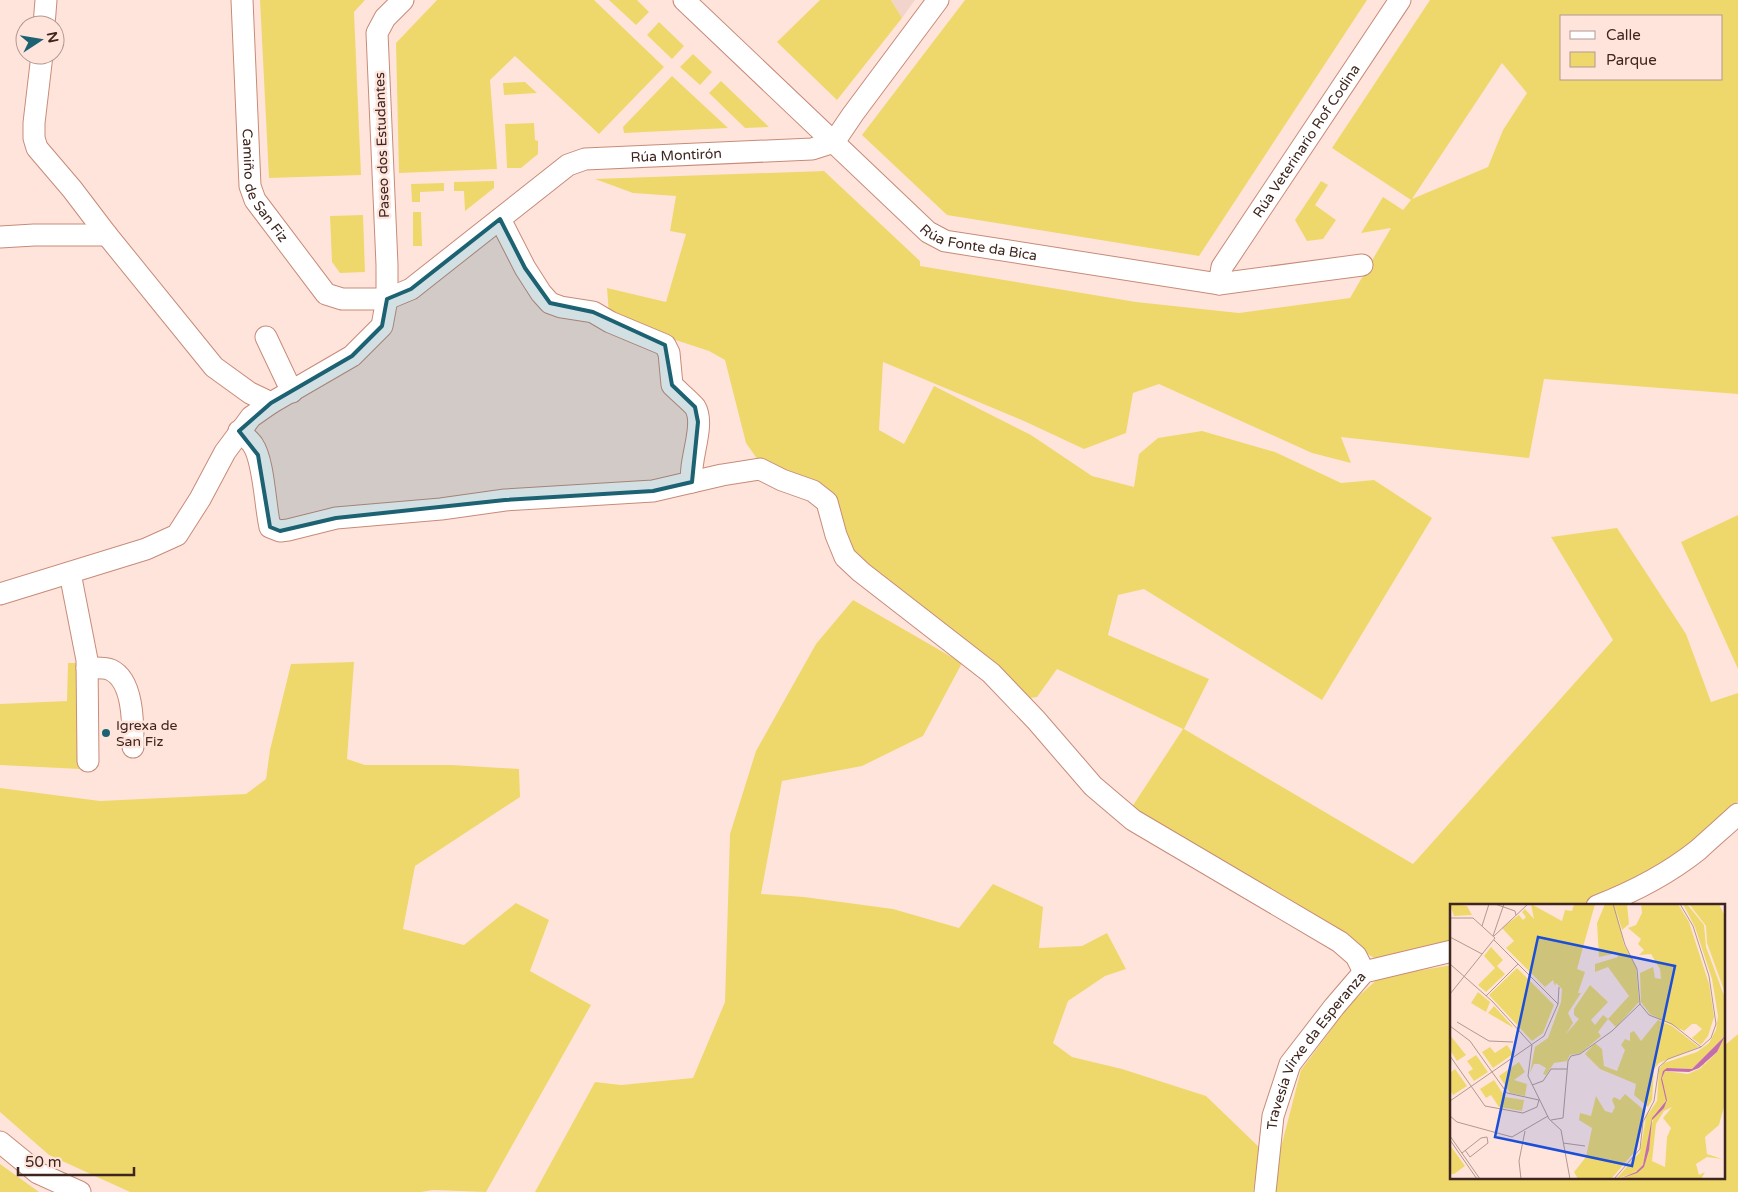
<svg xmlns="http://www.w3.org/2000/svg" width="1738" height="1192" font-family="'Varela Round',sans-serif">
<style>
.built{fill:#f2d4cb}
.green{fill:#eed86c;fill-rule:evenodd}
.lines{fill:none;stroke-linecap:round;stroke-linejoin:round}
.minor-casing{stroke:#c78b78;stroke-width:23}
.minor{stroke:#fff;stroke-width:21}
.marked{fill:#1c6273;fill-opacity:0.2;stroke:#1c6273;stroke-width:4;stroke-linejoin:round}
.poi-dot{fill:#1c6273;stroke:#ffe4dc;stroke-width:2}
.labels{text-anchor:middle;dominant-baseline:central;stroke-width:5;stroke-linejoin:round;paint-order:stroke}
.street-label{font-size:14px;fill:#3e261e;stroke:#ffe4dc}
.poi-label{font-size:14px;fill:#3e261e;stroke:#ffe4dc;text-anchor:start}
.inset-road{fill:none;stroke:#b29890;stroke-width:1}
.view{fill:#1d4ed8;fill-opacity:0.15;stroke:#1d4ed8;stroke-width:2.5}
.inset-edge{fill:none;stroke:#3e261e;stroke-width:2.5}
</style>
<rect width="100%" height="100%" fill="#ffe4dc"/>
<polygon class="built" points="891,0 915,0 902,18"/>
<g class="green">
<polygon points="260,0 365,0 354,12 361,175 269,178"/>
<polygon points="437,0 594,0 664,67 599,134 515,56 490,80 497,169 399,173 396,43"/>
<polygon points="609,0 637,0 649,12 636,25"/>
<polygon points="820,0 891,0 902,18 837,100 777,42"/>
<polygon points="965,0 1367,0 1199,256 947,215 862,135"/>
<path d="M1430 0H1738V394L1544 379 1529 458 1341 437 1351 463 1312 453 1159 384 1133 393 1126 433 1084 449 1024 421 883 362 879 430 904 444 934 386 1031 435 1092 476 1134 487 1139 454 1158 438 1202 431 1275 452 1341 483 1374 480 1432 518 1322 700 1144 589 1118 595 1108 635 1209 679 1184 729 1413 864 1613 640 1551 537 1617 528 1686 634 1711 702 1738 693V801L1664 868 1589 906H1452V941L1378 960 1229 874 1130 810 1183 729 1057 669 1037 697 1025 699 855 562 832 500 812 479 760 463 746 443 725 360 709 351 639 328 609 315 607 288 666 302 686 234 670 231 676 196 633 193 595 179 824 171 920 261V266L1136 302 1239 313 1350 298 1391 228 1361 233 1383 197 1403 210 1411 200 1332 148ZM1562 16H1722V79H1562ZM1502 63 1527 93 1503 130 1488 167 1412 199Z"/>
<polygon points="659,22 684,46 672,59 647,35"/>
<polygon points="693,54 712,72 700,85 680,67"/>
<polygon points="672,76 728,128 624,133 623,127"/>
<polygon points="721,81 769,127 745,128 709,93"/>
<polygon points="525,82 537,93 504,95 503,83"/>
<polygon points="534,123 535,140 538,141 538,154 521,168 507,168 505,124"/>
<polygon points="494,181 494,188 465,211 464,191 454,191 454,182"/>
<polygon points="1321,181 1328,185 1315,205 1336,220 1323,239 1307,241 1295,220"/>
<polygon points="444,183 444,191 420,192 420,202 412,202 411,184"/>
<polygon points="413,212 421,212 422,246 413,246"/>
<polygon points="363,215 365,272 340,273 332,262 330,216"/>
<polygon points="1738,515 1738,669 1681,542"/>
<polygon points="853,600 962,663 923,736 862,766 782,781 761,894 804,897 893,909 959,928 993,884 1043,907 1039,948 1082,946 1107,933 1126,969 1105,976 1068,1001 1053,1043 1072,1057 1122,1069 1206,1096 1260,1148 1253,1192 535,1192 595,1082 621,1085 693,1078 725,1002 730,834 756,751 816,644"/>
<polygon points="354,662 347,759 365,765 452,765 519,769 520,797 415,866 403,929 464,945 516,903 549,920 530,971 591,1005 486,1192 433,1190 421,1192 130,1192 49,1155 0,1112 0,788 100,801 246,794 266,779 270,750 291,664"/>
<polygon points="68,663 77,663 80,769 0,765 0,704 67,701"/>
<polygon points="1452,965 1452,1178 1724,1178 1724,1046 1738,1034 1738,1192 1275,1192 1279,1155 1301,1070 1351,1003 1380,977"/>
<polygon points="0,1164 39,1192 0,1192"/>
</g>
<g class="lines">
<g class="minor-casing">
<g id="minor">
<path id="s1" d="M242 0 250 186 255 200 326 294 342 299H387L411 289 568 165 585 159 812 149 834 142 853 114 938 0"/>
<path id="s2" d="M684 0 928 232 945 241 1219 284 1362 265"/>
<polyline points="44,25 46,0"/>
<polyline points="42,55 34,123 34,138 37,148 72,189 107,235 214,367 250,393 271,403"/>
<path d="M500 219 525 268 541 293 550 303 561 307 593 312 610 322 665 345 669 353 672 385C677 390 692 403 695 407 706 425 688 462 692 482"/>
<polyline points="0,237 34,235 107,235"/>
<path id="s3" d="M1219 284 1222 267 1400 0"/>
<polyline points="266,337 292,392"/>
<path d="M239 431C244 436 250 440 253 445 264 461 265 506 270 527L280 531 288 530 336 518 441 509 505 500 653 491 722 475 760 469 782 480 813 491 827 502 836 535 845 557 861 572 991 673 1036 720 1093 786 1133 820 1340 942 1356 956 1364 972"/>
<polyline points="70,573 87,660 88,761"/>
<polyline points="0,594 146,549 177,535 200,499 225,452 251,417 271,403 352,356 382,326 387,299 387,265 377,33 385,18 403,0"/>
<path d="M87 668C94 668 105 667 111 670 134 681 133 725 133 747"/>
<path d="M1597 906C1633 892 1668 874 1698 850 1711 838 1725 826 1738 814"/>
<polyline points="0,1142 38,1173 80,1192"/>
<path id="s4" d="M1265 1192 1273 1116 1290 1064 1334 1007 1364 972 1452 951"/>
</g>
</g>
<use href="#minor" class="minor"/>
</g>
<path class="marked" d="M500 219 525 268 550 303 593 312 665 345 672 385 695 407 698 422 692 482 653 491 505 500 336 518 280 531 270 527 258 455 239 431 271 403 352 356 382 326 387 299 411 289Z"/>
<circle class="poi-dot" cx="106" cy="733" r="5"/>
<g class="labels">
<g class="street-label">
<text stroke="none"><textPath href="#s3" startOffset="169">Rúa Veterinario Rof Codina</textPath></text>
<text transform="translate(382 145) rotate(-92)">Paseo dos Estudantes</text>
<text stroke="none"><textPath href="#s1" startOffset="716">Rúa Montirón</textPath></text>
<text stroke="none"><textPath href="#s1" startOffset="190">Camiño de San Fiz</textPath></text>
<text stroke="none"><textPath href="#s2" startOffset="389">Rúa Fonte da Bica</textPath></text>
<text stroke="none"><textPath href="#s4" startOffset="155">Travesía Virxe da Esperanza</textPath></text>
</g>
<g class="poi-label">
<text x="116" y="725">Igrexa de<tspan x="116" dy="16">San Fiz</tspan></text>
</g>
</g>
<g transform="translate(1450 904)">
<rect width="275" height="275" fill="#ffe4dc"/>
<path d="M0 0 17 2 22 11 4 12ZM81 0 112 17 115 6 122 7 124 0H145L127 65 135 68 128 89H131L118 109 123 119 116 130 129 115 124 111V105L140 81 158 98 141 116 145 121 153 111 158 115 179 92 158 63 145 68V60L168 53 167 49 149 53 147 19 155 0H177L179 20 172 26 165 2 174 41 186 63 189 98 166 123 158 115 148 128 151 132 131 149 120 151 117 157 104 159 96 171 93 170 96 164 89 160H84L80 169 85 143 98 134 111 98 112 85 106 79 105 82 103 76 95 83 56 44 64 37 52 24 69 11 73 16 76 13 72 8 75 5 84 15ZM191 0H228L239 18 259 80 264 113 258 132 251 141 242 134 252 125 246 120H242L234 127 200 110 191 98 190 69 203 63 205 74 211 75 210 65 201 50 189 51 194 46 188 40 191 35 178 24 186 21 192 9ZM233 0H237L254 21 256 43 275 94V132L242 165 217 164 212 171 216 197 204 211 193 261 186 268 166 275 190 248 196 213 207 197 209 165 214 159 247 148 259 139 266 126 268 112 262 75 245 23ZM239 0H269L275 12V89L257 39 256 22ZM41 43 53 56 47 62 55 70 36 88 28 81 45 64 34 52ZM67 64 104 101 93 129 82 137 39 91ZM28 88 40 98 36 108 21 99ZM44 102 63 123H62L38 109ZM208 116 222 122 249 143 209 159 204 165 202 196 198 203 184 191 186 180 150 165 135 150 145 139 152 145 154 162 167 167 175 146 171 141 175 135 180 137V129L184 127 191 137ZM0 131 16 151 7 157 0 146ZM275 134 274 203 269 221 255 233 257 250 272 255 257 253 246 260 249 271 255 268 251 275H171L194 263 202 216 217 196 212 174 215 167 238 170 251 164 253 161 247 163 257 151 254 161 267 148 269 138ZM222 203 213 214 221 224 217 233 215 263 202 257 206 220 214 207ZM57 141 63 150 43 164 32 148 40 143 45 149ZM26 151 38 168 24 177 18 168 23 165 17 157ZM69 158 75 168 64 176 77 180 75 192 60 189 49 172ZM5 165 17 182 3 191 0 186V169ZM44 176 55 193 74 196 72 207 49 203 41 191 36 194 30 185ZM175 190 195 207 187 245 161 275H128L124 268 136 253 142 224 129 216 130 209 141 212 146 192 155 207 162 209 165 203 162 196 164 193 170 196ZM0 241 15 262 4 270H0Z" fill="#eed86c" fill-rule="evenodd"/>
<path d="M275 132 267 148 249 164 239 168 215 167 212 174 217 196 214 204 202 216 199 246 194 263 187 269 169 275 186 268 193 261 202 214 216 197 211 175 213 167 217 164 242 165Z" fill="#c46dac"/>
<path class="inset-road" d="M45 0 65 7 66 11M163 0 175 41 187 65 190 100 199 111 222 120 251 143M0 14H23L45 34 0 90M32 22 39 0M43 32 54 0M44 32 78 0M0 33 32 50M44 36 108 100M0 60 42 97 82 141 78 172 99 215 111 226 120 275M36 92 68 60M7 118 39 137 63 138M0 122 20 137 57 189 89 196M0 152 35 202 73 209 87 203 89 196M82 181 93 177 101 165H117M0 197 94 132 108 100 109 83M0 212 7 218 62 233 98 212M101 216 113 214 118 157 121 152 130 150 162 127 190 100M0 232 30 275M0 236 27 275M113 239 135 242M12 249 31 234 37 233 38 239 20 253 15 246M71 275 69 257 75 227M164 275 190 245 193 218 204 197 209 163 218 155 251 143 261 134 266 120 259 72 243 22 230 0"/>
<path class="view" d="M88 33 225 62 182 262 45 233Z"/>
<rect width="275" height="275" class="inset-edge"/>
</g>
<rect x="1560" y="15" width="162" height="65" fill="#ffe4dc" stroke="#b29890"/>
<rect x="1570" y="31" width="25" height="8" fill="#ffffff" stroke="#b29890"/>
<text x="1606" y="40" font-size="15" fill="#3e261e">Calle</text>
<rect x="1570" y="52" width="25" height="15" fill="#eed86c" stroke="#b29890"/>
<text x="1606" y="65" font-size="15" fill="#3e261e">Parque</text>
<g transform="translate(40 40) rotate(78)"><circle r="24" fill="#ffe4dc" stroke="#b29890"/>
<path d="M0-4L9 19L0 12L-9 19Z" fill="#1c6273"/>
<text y="-8" font-size="14" font-weight="bold" text-anchor="middle" fill="#3e261e">N</text>
</g>
<path d="M18 1167v8h116v-8" fill="none" stroke="#3e261e" stroke-width="2.5"/>
<text x="25" y="1167" font-size="15" fill="#3e261e" stroke="#ffe4dc" stroke-width="4" paint-order="stroke">50 m</text>
</svg>
